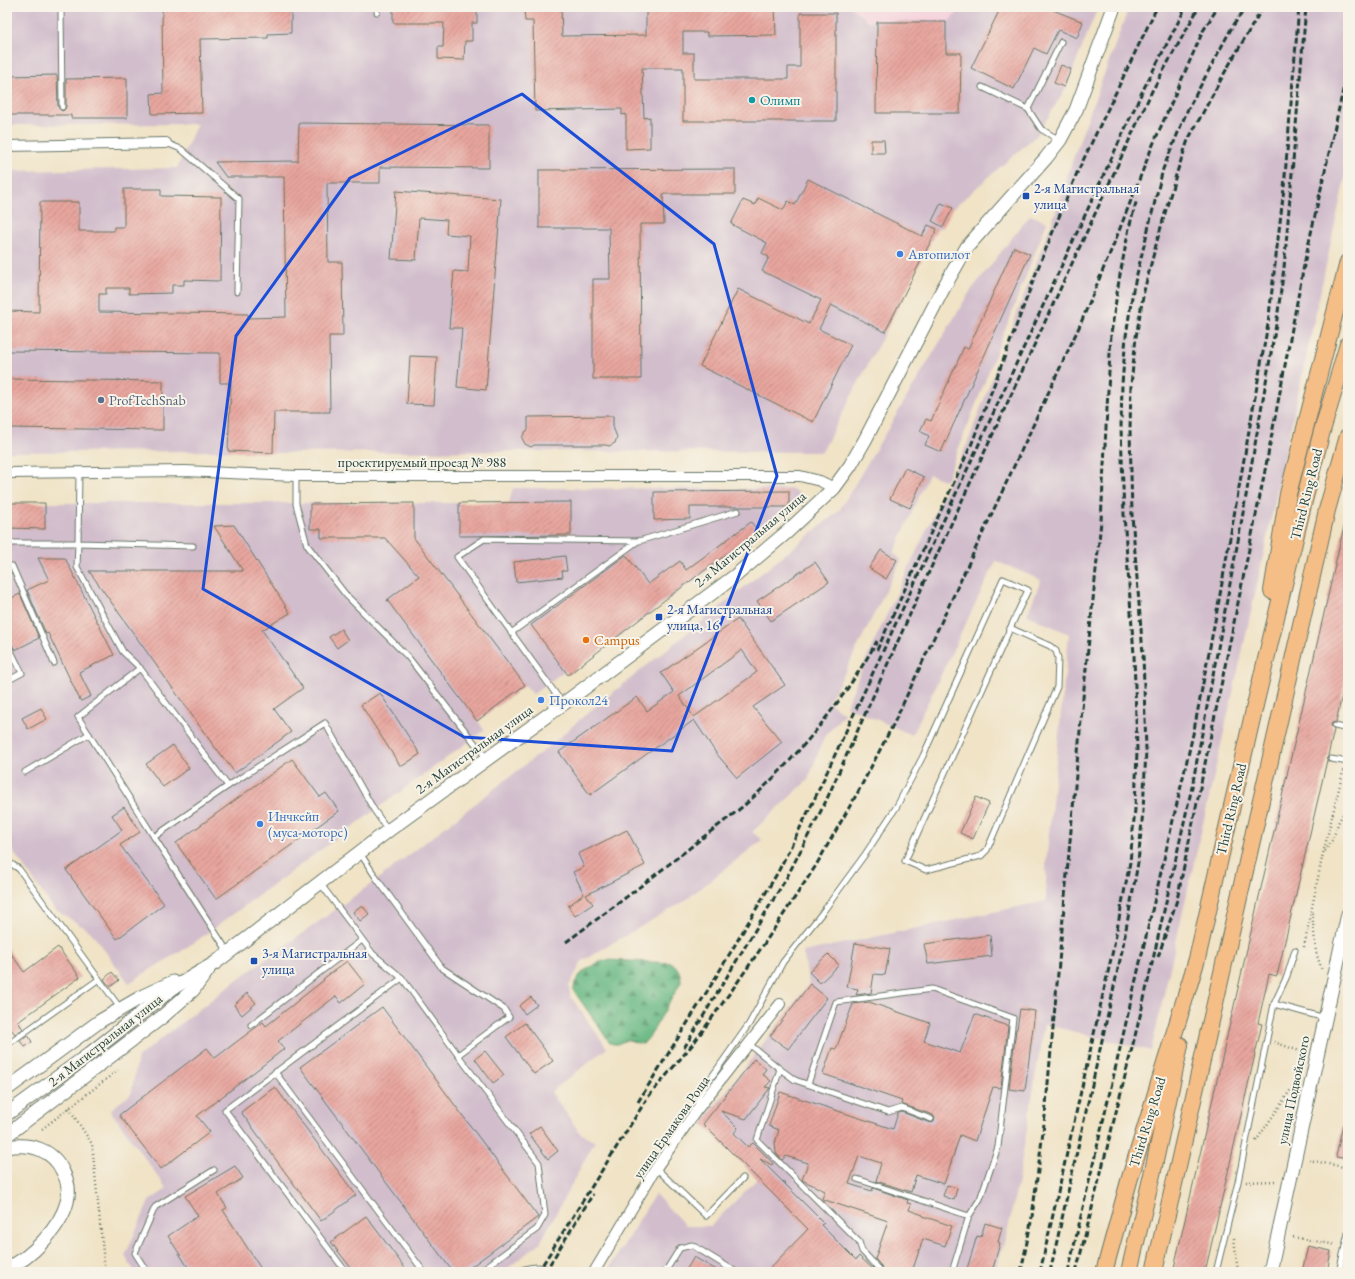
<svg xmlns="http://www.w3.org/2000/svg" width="1355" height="1279" font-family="'EB Garamond',serif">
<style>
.built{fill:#f5cfdc}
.industrial{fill:#d1bdcc}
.forest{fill:url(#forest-firs);stroke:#457b5c}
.building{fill:url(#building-hatch);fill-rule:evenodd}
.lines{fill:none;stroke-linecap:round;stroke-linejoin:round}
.service-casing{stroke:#687767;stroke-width:7}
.minor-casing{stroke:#687767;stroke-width:12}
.tertiary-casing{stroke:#687767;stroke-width:15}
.primary-casing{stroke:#687767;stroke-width:18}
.path{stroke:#687767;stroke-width:2.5;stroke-dasharray:1 3;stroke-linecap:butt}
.service{stroke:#fff;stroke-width:5}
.minor{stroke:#fff;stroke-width:10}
.tertiary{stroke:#fff;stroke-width:13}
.primary{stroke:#f6be87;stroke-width:16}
.rail{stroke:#1f3d34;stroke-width:3;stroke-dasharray:6 3;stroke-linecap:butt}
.marked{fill:none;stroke:#1d4ed8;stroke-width:3;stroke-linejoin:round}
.culture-dot{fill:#0f9aa8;stroke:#f7f3e8;stroke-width:1.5}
.transit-dot{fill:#1a4fb4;stroke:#f7f3e8;stroke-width:1.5}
.shop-dot{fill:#3f7fe0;stroke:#f7f3e8;stroke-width:1.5}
.service-dot{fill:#5c6f8a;stroke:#f7f3e8;stroke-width:1.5}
.food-dot{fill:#e8710a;stroke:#f7f3e8;stroke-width:1.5}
.labels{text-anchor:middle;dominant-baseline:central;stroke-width:4;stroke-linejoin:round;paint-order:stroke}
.culture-label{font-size:14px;fill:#0d838f;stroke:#f7f3e8;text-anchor:start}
.transit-label{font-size:14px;fill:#164399;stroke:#f7f3e8;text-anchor:start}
.shop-label{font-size:14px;fill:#366cbe;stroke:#f7f3e8;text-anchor:start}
.service-label{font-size:14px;fill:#4e5e75;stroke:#f7f3e8;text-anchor:start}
.street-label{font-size:14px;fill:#1f3d34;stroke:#f7f3e8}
.food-label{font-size:14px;fill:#c56008;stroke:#f7f3e8;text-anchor:start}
</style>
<defs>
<pattern id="forest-firs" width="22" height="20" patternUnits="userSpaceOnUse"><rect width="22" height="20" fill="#6bb984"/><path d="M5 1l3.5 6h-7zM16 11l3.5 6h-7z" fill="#57986d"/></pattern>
<pattern id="building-hatch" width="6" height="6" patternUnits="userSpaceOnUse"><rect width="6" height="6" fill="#e8a69f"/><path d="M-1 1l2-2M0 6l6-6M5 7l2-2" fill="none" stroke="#bb8882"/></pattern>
</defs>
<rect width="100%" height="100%" fill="#f7f3e8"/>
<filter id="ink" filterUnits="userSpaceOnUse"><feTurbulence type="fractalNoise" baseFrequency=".025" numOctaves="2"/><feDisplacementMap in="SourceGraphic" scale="8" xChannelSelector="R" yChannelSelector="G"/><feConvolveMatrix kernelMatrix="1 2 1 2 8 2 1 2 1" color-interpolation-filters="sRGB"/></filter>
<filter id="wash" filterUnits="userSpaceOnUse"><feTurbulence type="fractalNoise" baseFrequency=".012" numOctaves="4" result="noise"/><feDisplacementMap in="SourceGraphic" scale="16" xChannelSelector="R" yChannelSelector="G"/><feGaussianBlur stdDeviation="0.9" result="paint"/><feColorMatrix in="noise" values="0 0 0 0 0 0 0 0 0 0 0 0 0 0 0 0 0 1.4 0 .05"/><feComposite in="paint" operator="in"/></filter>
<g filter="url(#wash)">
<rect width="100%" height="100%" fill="#f0e3c6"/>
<polygon class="built" points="851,7 964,7 949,21 868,21"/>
<g class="industrial">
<polygon points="7,7 851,7 868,21 949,21 964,7 1098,7 1065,90 1037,135 952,209 943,227 937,229 885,332 822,452 518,451 273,453 228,451 7,452 7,171 177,168 197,124 7,125"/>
<polygon points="1129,7 1348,7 1348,164 1242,653 1151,1051 1044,1024 1020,1171 1008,1229 995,1272 607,1272 655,1194 686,1226 711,1226 757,1179 702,1123 809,984 803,952 1046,901 1046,863 1069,634 1027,615 1041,580 996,561 912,735 846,706 872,646 967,444 1056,211 1076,150"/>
<polygon points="1030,215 1047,222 946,481 929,474 894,553 901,560 842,678 828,701 844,714 824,737 808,780 752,832 762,840 683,902 582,961 569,986 570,996 607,1048 551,1092 580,1133 595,1141 540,1243 503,1272 135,1272 125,1256 149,1201 167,1189 110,1110 131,1094 138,1057 238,979 338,908 382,876 552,744 585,715 839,511 969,293"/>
<polygon points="513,488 792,489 798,493 802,499 801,501 663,603 568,675 564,671 533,694 525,685 478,721 484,730 471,740 195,942 129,983 90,931 54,909 7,843 7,503 509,503"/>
</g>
<path class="forest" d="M607 960 672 963C678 967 681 974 681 982L650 1036 643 1044C637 1044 633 1040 627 1040 619 1042 619 1046 610 1043L574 991C573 975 593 963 607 960Z"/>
<g id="blocks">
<g class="building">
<polygon points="162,7 291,7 291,33 268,34 268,38 200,39 202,113 152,114 151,94 163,93"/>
<polygon points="393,7 477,7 477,23 472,23 472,41 465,41 464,60 438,59 438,47 443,47 444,23 393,23"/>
<polygon points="524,7 561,7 562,36 646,35 646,7 775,7 776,35 707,36 707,32 683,32 683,53 694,53 694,79 788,79 788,67 800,67 800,13 836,13 836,121 683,121 683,68 642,68 644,118 650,117 650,148 626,149 626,114 622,115 622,109 535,111 533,21 525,21"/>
<polygon points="1001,7 1054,7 1053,10 1083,22 1077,38 1058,30 1046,54 1034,48 1014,89 971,68"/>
<polygon points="877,22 946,22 946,53 961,53 960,113 876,113"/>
<polygon points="1061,65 1071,69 1064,87 1054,83"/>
<polygon points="57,75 58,107 62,111 64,110 66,107 66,79 127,78 127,118 71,118 71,115 7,115 7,76"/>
<polygon points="299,123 489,125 489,168 380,167 380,183 327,183 328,262 342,262 343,336 329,336 330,412 274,412 273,453 228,451 231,383 220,383 220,353 7,351 7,311 39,312 40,202 79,202 79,231 114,231 114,227 124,227 124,189 161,189 161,196 221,197 220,281 184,280 184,285 172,285 172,293 129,294 129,288 106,288 106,294 99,294 99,312 248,314 248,318 286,317 284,177 226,177 215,162 298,161"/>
<polygon points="871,140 884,140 885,153 871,153"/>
<polygon points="735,169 735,194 663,194 664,224 640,224 641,379 593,379 593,279 610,279 609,228 539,228 539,170"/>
<polygon points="808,179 922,236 928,225 937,229 885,332 831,305 819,329 851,345 813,422 700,366 738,289 809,324 821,300 762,271 769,257 762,253 767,243 731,224 743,200 755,205 758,198 783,210 788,201 795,205"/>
<polygon points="396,191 501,199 486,390 457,387 462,328 449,328 454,271 468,272 470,236 446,234 447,220 419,218 416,260 391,259"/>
<polygon points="941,203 953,208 943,227 932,221"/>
<polygon points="1014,247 1030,254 941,452 925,445 929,436 920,431 926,419 931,421 964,347 968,349"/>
<polygon points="410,356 437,357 434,405 407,404"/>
<polygon points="7,379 163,381 163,430 8,428"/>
<polygon points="613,416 613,427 617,437 615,443 609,446 606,445 534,445 531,447 525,444 522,438 525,432 528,430 528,417"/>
<polygon points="905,468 924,477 910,508 890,499"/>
<polygon points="789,491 789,507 690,507 690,519 654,520 654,492"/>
<polygon points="571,502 571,535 459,536 459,503"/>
<polygon points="7,503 45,503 45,529 7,528"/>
<polygon points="414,503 414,538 525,685 477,721 387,600 419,576 385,538 321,538 321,529 310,529 310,504"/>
<polygon points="751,522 758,531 662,602 568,675 531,625 626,555 648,584 680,561 686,570"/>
<polygon points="234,525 290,613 262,630 303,688 274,709 291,732 235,773 217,749 216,749 89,571 243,571 214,526"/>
<polygon points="1344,526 1348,526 1348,669 1336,722 1332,723 1331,725 1334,730 1277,976 1269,974 1258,1023 1262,1024 1205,1272 1173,1272"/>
<polygon points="881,550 897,560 886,579 869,568"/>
<polygon points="565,556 567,571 562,571 563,577 516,582 514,562"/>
<polygon points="38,558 65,558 114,655 79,672 91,696 81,701 80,700 48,633 46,634 27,590 49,580"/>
<polygon points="815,562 829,582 771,621 757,601"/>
<polygon points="20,594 39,638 15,650 10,641 7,639 7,600"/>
<path d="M738 619 785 685 753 707 782 742 737 778 716 753 694 720 590 795 559 752 637 697 647 711 674 692 661 673ZM742 650 757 672 694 717 679 696Z"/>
<polygon points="341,629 348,640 337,648 329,637"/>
<polygon points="380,693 420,754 401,767 361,705"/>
<polygon points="41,708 47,719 28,729 22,718"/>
<polygon points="173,745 189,768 163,787 146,764"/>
<polygon points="292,759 320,797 326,793 339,811 216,899 176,843"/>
<polygon points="976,797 989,803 973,839 960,833"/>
<polygon points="124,807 140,832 120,845 164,904 117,939 66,870 122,830 112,815"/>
<polygon points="627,830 645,865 586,895 593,904 575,916 568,906 584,894 573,872 584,867 578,854"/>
<polygon points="362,905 369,914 360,921 353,912"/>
<polygon points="990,935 992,956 928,964 924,944"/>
<polygon points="855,943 890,949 885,975 874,974 871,993 856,995 858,989 847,987"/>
<polygon points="58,947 80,977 18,1022 23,1029 15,1034 10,1028 7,1030 7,948 24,972"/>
<polygon points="828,954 839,965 820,983 809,972"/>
<polygon points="347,961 365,984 341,1003 336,996 278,1041 284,1049 197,1116 210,1132 161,1169 119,1115 207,1048 215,1058 263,1022 266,1026 324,980 323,979"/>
<polygon points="112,972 119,980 110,987 104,979"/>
<polygon points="810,984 827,998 788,1049 770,1036"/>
<polygon points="247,993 256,1003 242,1015 234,1005"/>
<polygon points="531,997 537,1005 525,1014 519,1006"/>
<polygon points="869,1002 930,1023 924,1041 960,1053 975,1014 1008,1026 1001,1088 993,1087 975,1141 960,1135 944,1184 916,1175 911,1192 876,1181 881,1163 859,1156 849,1184 872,1191 873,1188 908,1200 907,1203 911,1204 909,1210 923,1215 923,1216 952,1226 945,1246 923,1239 912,1272 886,1272 875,1259 888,1221 822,1199 825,1191 802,1180 808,1163 786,1156 782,1160 776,1153 775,1142 779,1130 769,1126 780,1092 893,1129 898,1113 902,1112 930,1123 934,1122 935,1118 933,1115 901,1104 902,1101 823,1074 832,1048 836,1049 853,1004"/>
<polygon points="382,1007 538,1217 464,1272 453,1272 300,1067"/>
<polygon points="1020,1009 1035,1011 1025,1091 1009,1089 1016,1029 1017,1029"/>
<polygon points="525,1023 553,1061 534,1074 506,1037"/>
<polygon points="28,1035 32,1042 25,1047 20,1041"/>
<polygon points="485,1051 504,1075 493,1083 475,1059"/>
<polygon points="754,1059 766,1069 762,1074 771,1081 765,1087 770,1088 769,1089 746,1119 721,1111 738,1128 734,1133 748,1147 753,1143 773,1163 772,1165 760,1159 824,1223 821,1225 856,1260 859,1256 876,1272 815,1272 811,1268 806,1272 766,1272 808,1229 703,1124"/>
<polygon points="275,1087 356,1195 321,1221 241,1112"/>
<polygon points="1343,1124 1348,1124 1348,1159 1336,1157"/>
<polygon points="540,1126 558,1151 548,1159 529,1134"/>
<polygon points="235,1166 243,1178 218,1194 227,1208 223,1210 263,1272 191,1272 168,1236 198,1216 185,1196"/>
<polygon points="947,1185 957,1188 954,1200 943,1196"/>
<polygon points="366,1216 408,1272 354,1272 331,1242"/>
<polygon points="985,1223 1002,1228 998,1242 1000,1243 992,1272 966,1272 977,1236 981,1237"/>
<polygon points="1308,1246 1331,1251 1327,1272 1302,1272"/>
<polygon points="694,1257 720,1272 685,1272"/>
</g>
</g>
</g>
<g filter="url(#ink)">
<use href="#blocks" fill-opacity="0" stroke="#687767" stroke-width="1"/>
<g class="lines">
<g class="service-casing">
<g id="service">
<polyline points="61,7 62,107"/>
<polyline points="377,12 377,7"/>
<polyline points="982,87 1028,109"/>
<polyline points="1059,140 1041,129 1028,109 1061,42"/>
<polyline points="166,143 181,149 239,199 237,292"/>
<polyline points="79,472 78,543 193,546"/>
<polyline points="296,476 296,504 307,545 346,595 408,657 487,759"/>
<polyline points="7,543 78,543 77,567 123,652 140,668 78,717 154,837"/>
<polyline points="7,566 12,566 54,663"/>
<polyline points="511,633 638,541"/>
<polyline points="7,643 22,673 7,681"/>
<polyline points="140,668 228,786"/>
<polyline points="563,704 457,557 484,539 639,541 738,511"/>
<polyline points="1335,726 1348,729"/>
<polyline points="1348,739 1348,742"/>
<polyline points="1331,759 1348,762"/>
<polyline points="25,772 89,734"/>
<polyline points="7,861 19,869 120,1008"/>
<polyline points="320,883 373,954 402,978 458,1055 509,1017 504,1009 442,968 377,879 360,853"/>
<polyline points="228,952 154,837 228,786 325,723 374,810 388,830"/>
<polyline points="1274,1004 1325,1018"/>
<polyline points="251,1025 362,940"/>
<polyline points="749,1044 780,1069 757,1140 859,1242 862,1251 882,1272"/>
<polyline points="7,1045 99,979"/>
<polyline points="458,1055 539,1163 545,1215 537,1229 479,1272"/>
<polyline points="780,1069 795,1080 888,1112 902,1108 931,1119"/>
<polyline points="275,1072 424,1272"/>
<polyline points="808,1084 836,1002 932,989 1013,1018 998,1147 980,1199 969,1216"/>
<polyline points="697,1106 699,1095 749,1024 783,962 822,913 866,853 897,806 923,756 1003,579 1028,590 1018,611 905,861 926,870 981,856 987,850 1057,687 1058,658 1056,651 1050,646 1010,628"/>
<polyline points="656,1168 706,1216 743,1178"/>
<polyline points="857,1179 969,1216 952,1272"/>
<polyline points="147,1272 135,1253 155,1207 214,1170"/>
<polyline points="346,1272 225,1110 402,978"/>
<path d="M518 1272C528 1266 541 1265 552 1272"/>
<polyline points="665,1272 680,1248 692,1245 736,1272"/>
<polyline points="1216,1272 1238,1182 1274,1004 1287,976 1295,950"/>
<polyline points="1339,1272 1348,1233"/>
</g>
</g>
<g class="minor-casing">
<g id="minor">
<polyline points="7,146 166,143"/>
<polyline points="7,473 185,471 296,476 800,476 820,481 834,488"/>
<polyline points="594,1272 656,1168 696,1111 780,1004"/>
</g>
</g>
<g class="tertiary-casing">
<g id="tertiary">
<polyline points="7,1089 100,1021 143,996 173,982"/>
<polyline points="7,1114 88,1055 173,988 215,963 389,830 563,704 735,576 787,532 834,488 850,466 865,440 944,287 967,247 1046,158 1060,140 1076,110 1114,7"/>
<polyline points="7,1135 162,1017 193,990 208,970"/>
<path d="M7 1147C30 1143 53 1149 63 1172 68 1181 70 1191 67 1202 61 1226 31 1259 7 1268"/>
<polyline points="1270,1272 1348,914"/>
</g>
</g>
<g class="primary-casing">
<g id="primary">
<polyline points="1272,591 1288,494 1348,262"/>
<polyline points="1104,1272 1129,1181 1197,959 1256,701 1303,505 1322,431 1348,344"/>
<polyline points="1129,1272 1154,1166 1180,1045"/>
<polyline points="1154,1272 1327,510 1348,436"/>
</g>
</g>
<g class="path">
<polyline points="1325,851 1333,839 1339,821 1348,806"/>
<polyline points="1312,913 1316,952 1322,971"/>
<polyline points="1304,947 1322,858 1344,768"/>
<polyline points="1344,997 1348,998"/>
<polyline points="1274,1042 1305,1053"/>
<polyline points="69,1108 92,1144 105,1272"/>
<polyline points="42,1129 118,1070"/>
<polyline points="1256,1141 1298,1079"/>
<polyline points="1309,1160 1348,1168"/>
<polyline points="1246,1182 1277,1181"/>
<polyline points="1293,1237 1336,1245"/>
<polyline points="1234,1238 1238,1272"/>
<polyline points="1225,1270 1238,1269"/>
</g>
<use href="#service" class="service"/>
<use href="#minor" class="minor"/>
<use href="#tertiary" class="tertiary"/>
<use href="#primary" class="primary"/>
<g class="rail">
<polyline points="877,650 972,443 1038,268 1077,173 1157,7"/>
<path d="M566 942C610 910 653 877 696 843 713 829 732 816 748 802 798 757 844 700 877 641"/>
<polyline points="1158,957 1177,900 1263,481 1305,260 1348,68"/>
<polyline points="684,1048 787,877 825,803 934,561 1152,91 1199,7"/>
<polyline points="638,1102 713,982 778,872 814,800 1143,90 1186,7"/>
<polyline points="538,1272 648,1097 693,1044 732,990 764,944 815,867 858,792 894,723 1080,325 1115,241 1152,147 1203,31 1218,7"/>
<polyline points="545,1272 593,1194"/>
<polyline points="1021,1272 1032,1217 1045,1116 1083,698 1101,521 1111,334 1119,280 1129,228 1137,199"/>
<polyline points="1040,1272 1113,950 1130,862 1135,809 1137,750 1134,655 1124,515 1121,428 1122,384 1126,336 1133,290 1163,169 1187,111 1231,29 1246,7"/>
<polyline points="1050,1272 1122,951 1138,863 1143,811 1146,750 1143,654 1132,515 1130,429 1131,385 1136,337 1144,291 1157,241 1176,175 1188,140 1225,72 1263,7"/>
<polyline points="1068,1272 1194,730 1219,600 1268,324 1284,188 1299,7"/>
<polyline points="1076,1272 1142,1008 1192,787 1240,530 1277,319 1284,268 1306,7"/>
</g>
</g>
</g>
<path class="marked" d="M522 94 714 244 777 476 672 751 464 737 203 589 236 336 350 178Z"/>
<circle class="culture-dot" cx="752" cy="100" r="4"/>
<g class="transit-dot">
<rect x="1022" y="192" width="8" height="8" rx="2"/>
<rect x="655" y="613" width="8" height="8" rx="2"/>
<rect x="250" y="957" width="8" height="8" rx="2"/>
</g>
<g class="shop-dot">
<circle cx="900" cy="254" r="4"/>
<circle cx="541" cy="700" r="4"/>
<circle cx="260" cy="824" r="4"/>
</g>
<circle class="service-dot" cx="101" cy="400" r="4"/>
<circle class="food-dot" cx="586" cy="640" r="4"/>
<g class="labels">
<g class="culture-label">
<text x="760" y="100">Олимп</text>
</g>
<g class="transit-label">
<text x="1034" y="188">2-я Магистральная<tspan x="1034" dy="16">улица</tspan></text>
<text x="667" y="609">2-я Магистральная<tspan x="667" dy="16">улица, 16</tspan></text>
<text x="262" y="953">3-я Магистральная<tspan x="262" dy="16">улица</tspan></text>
</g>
<g class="shop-label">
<text x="908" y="254">Автопилот</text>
<text x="549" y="700">Прокол24</text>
<text x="268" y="816">Инчкейп<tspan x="268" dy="16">(муса-моторс)</tspan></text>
</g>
<g class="service-label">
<text x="109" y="400">ProfTechSnab</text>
</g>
<g class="street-label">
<text x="422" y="462">проектируемый проезд № 988</text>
<text transform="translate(1306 494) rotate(-76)">Third Ring Road</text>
<text transform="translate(750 539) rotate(-40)">2-я Магистральная улица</text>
<text transform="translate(474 749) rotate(-36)">2-я Магистральная улица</text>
<text transform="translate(1231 809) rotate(-77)">Third Ring Road</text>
<text transform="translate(105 1040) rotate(-38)">2-я Магистральная улица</text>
<text transform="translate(1293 1090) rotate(-78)">улица Подвойского</text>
<text transform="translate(1147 1122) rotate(-73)">Third Ring Road</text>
<text transform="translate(671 1127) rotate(-55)">улица Ермакова Роща</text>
</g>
<g class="food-label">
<text x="594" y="640">Campus</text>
</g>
</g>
<rect width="1355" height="1279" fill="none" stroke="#f7f3e8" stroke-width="24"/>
</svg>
